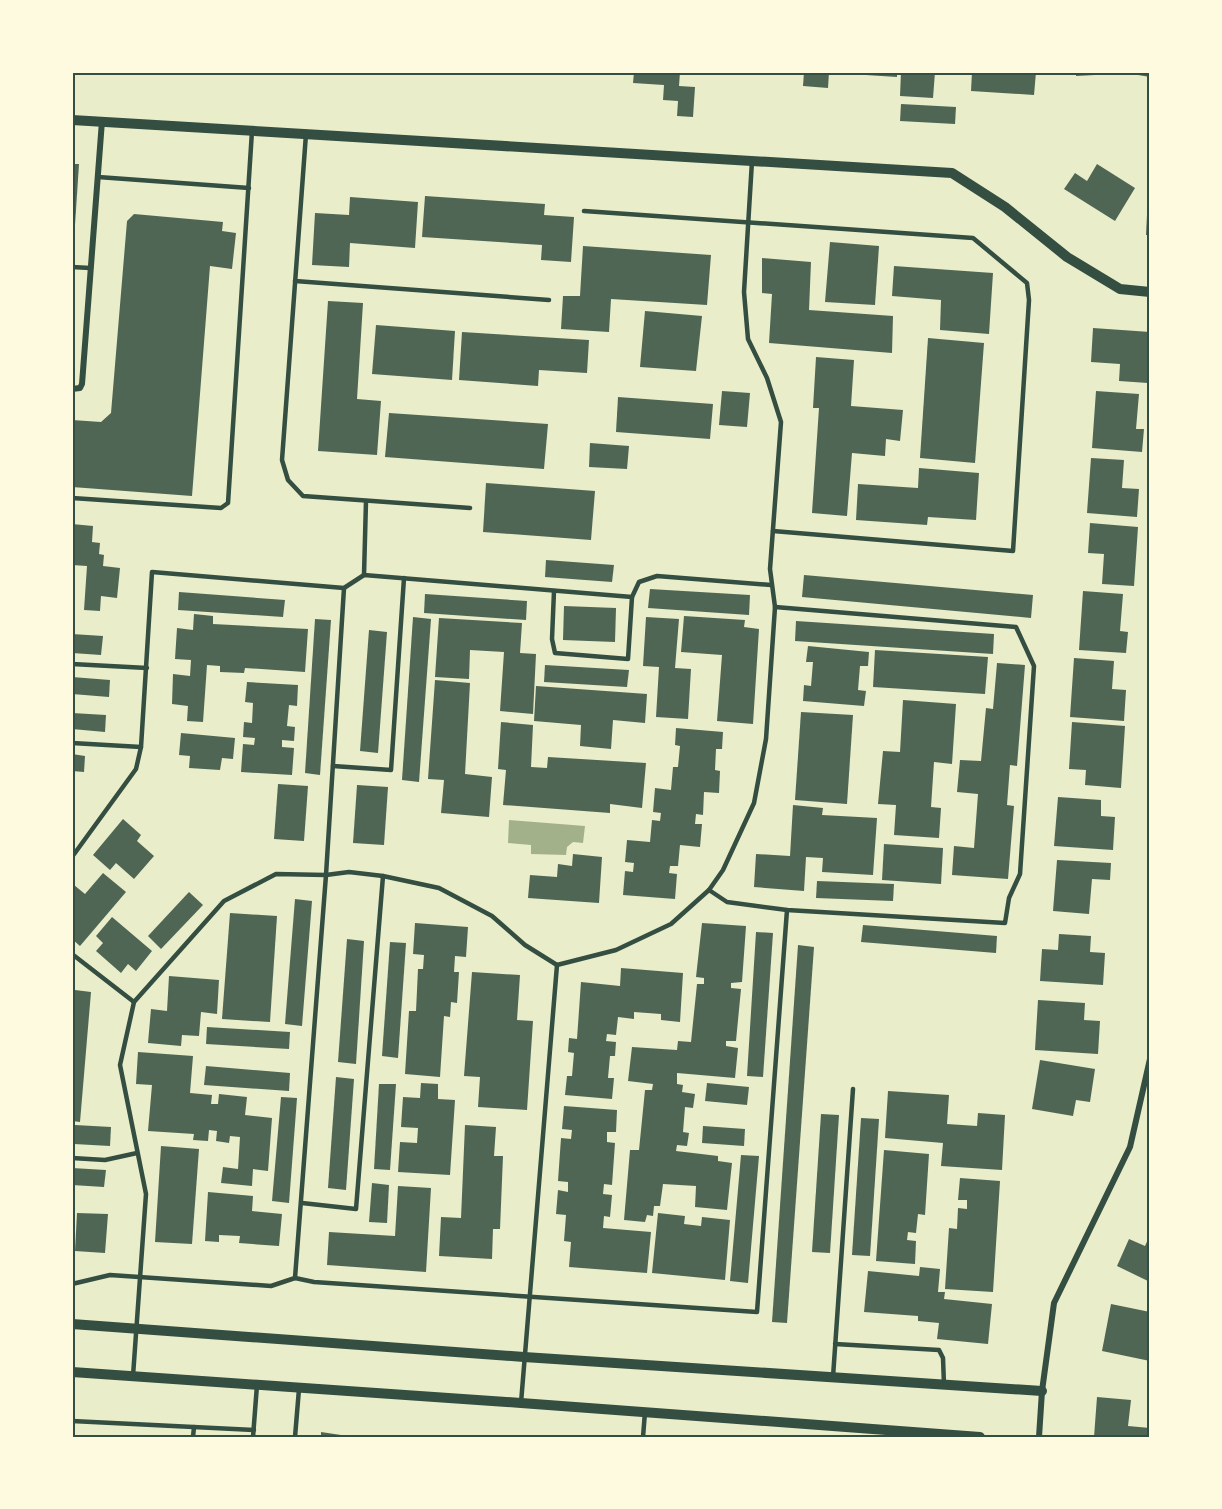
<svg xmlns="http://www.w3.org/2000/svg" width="1222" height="1509" font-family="'Space Grotesk',sans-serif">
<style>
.water{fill:#a3b18a}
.building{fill:#4f6655}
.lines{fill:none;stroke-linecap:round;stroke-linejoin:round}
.service{stroke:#344e41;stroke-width:4.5}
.minor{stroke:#344e41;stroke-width:6}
.tertiary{stroke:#344e41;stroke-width:10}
.neatline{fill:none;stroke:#344e41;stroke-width:2}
</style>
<rect width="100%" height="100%" fill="#e9edc9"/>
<polygon class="water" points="509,820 585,826 583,843 573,842 567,847 566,855 531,854 531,845 508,843"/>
<g class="building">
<polygon points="634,72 680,72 679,86 695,87 693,117 677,116 678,101 663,100 664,85 633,83"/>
<polygon points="804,72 829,72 828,88 803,86"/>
<polygon points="850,72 897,72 897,77 850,74"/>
<polygon points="901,72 935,72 933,98 900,96"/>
<polygon points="972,72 1036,72 1034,95 971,91"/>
<polygon points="1076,72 1095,72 1095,75 1076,76"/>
<polygon points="1126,72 1150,72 1150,77 1126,73"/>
<polygon points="901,104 956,107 955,124 900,121"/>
<polygon points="72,164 79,164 75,225 72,225"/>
<polygon points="1097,164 1135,188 1115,221 1064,189 1075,173 1087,181"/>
<polygon points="1148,195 1150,195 1150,235 1146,235"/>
<polygon points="425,196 545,204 544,215 574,217 571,262 541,260 542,245 422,237"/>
<polygon points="350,197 418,202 415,248 350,243 349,267 312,265 315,213 349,215"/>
<polygon points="134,214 223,222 222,231 236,233 232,269 210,266 192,496 72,487 72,420 101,422 111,413 127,221"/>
<polygon points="830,242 879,246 875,305 825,302"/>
<polygon points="583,246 711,255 707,305 611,299 609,332 561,329 563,296 580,296"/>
<polygon points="762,258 811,262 809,310 893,316 892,353 769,343 772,294 762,293"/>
<polygon points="894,266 993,273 989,334 940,330 941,300 892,296"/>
<polygon points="328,301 363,303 357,399 381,401 377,455 318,451"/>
<polygon points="645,311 702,316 696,371 640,367"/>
<polygon points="376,325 455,331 452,380 372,374"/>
<polygon points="1093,328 1150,332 1148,383 1119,381 1120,364 1091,362"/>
<polygon points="462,332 589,340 587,373 539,370 538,386 459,380"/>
<polygon points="928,338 984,343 975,463 920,458"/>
<polygon points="816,357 854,360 851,406 903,410 900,441 886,439 885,456 852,453 847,516 812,513 819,408 813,408"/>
<polygon points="722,391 750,393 747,427 719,425"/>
<polygon points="1096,391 1139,394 1136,429 1144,429 1142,452 1092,448"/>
<polygon points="618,397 713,404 710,439 616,432"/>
<polygon points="389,413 548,424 544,469 385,457"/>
<polygon points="590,443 629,446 627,469 589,467"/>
<polygon points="1091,458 1124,460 1122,488 1139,489 1137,517 1087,513"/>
<polygon points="919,468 979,473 976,520 928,517 927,525 856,520 858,484 918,488"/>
<polygon points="486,483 595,491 591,540 483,532"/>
<polygon points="1090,523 1138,527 1134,586 1102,584 1104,554 1088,553"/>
<polygon points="72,524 93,526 92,542 100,543 99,554 104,555 103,566 120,568 117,598 101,596 100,611 84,610 87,566 72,565"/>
<polygon points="546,560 614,565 612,582 545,577"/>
<polygon points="804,575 1033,595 1031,618 802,597"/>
<polygon points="650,589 750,595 749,615 648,608"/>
<polygon points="1083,591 1123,594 1120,631 1128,632 1126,653 1079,650"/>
<polygon points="179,592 285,600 283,617 178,610"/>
<polygon points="425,594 527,601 526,620 424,613"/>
<polygon points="564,606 616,608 615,642 563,640"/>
<polygon points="194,614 213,616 213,624 308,629 305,672 245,668 244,673 220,672 220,666 207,665 203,722 187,721 188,706 172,704 173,674 190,676 191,660 175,659 177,628 193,630"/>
<polygon points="684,616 745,620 744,627 759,629 753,724 717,721 722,655 681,652"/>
<polygon points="413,617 431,619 419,782 402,780"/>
<polygon points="646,617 679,619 675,668 691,669 688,719 656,717 659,667 643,666"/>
<polygon points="439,618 522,623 520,653 536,654 533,714 500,711 504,652 470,650 469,679 435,677"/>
<polygon points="315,619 331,620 320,775 305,773"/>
<polygon points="796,621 994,634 993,654 795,641"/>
<polygon points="369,630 387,632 378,753 360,751"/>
<polygon points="72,634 103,636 101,655 72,653"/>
<polygon points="808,646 869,652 868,666 860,666 858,690 866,691 864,706 803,701 804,685 811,686 813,662 806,662"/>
<polygon points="875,650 988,657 985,694 873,687"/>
<polygon points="1074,658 1114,661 1112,689 1126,690 1124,721 1070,717"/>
<polygon points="997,663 1025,665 1017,766 1010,765 1007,805 1014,806 1008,879 952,875 954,846 974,848 978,794 957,792 960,760 981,761 986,708 993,709"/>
<polygon points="545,665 629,670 627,687 544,682"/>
<polygon points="72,677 110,680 109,697 72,694"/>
<polygon points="435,680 470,683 465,774 492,777 489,817 441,813 444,780 428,779"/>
<polygon points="247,682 298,685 297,706 289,705 287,726 295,727 294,741 282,740 282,747 294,748 292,775 241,772 243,744 254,745 255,738 243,737 244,722 252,723 253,703 245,702"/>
<polygon points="536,686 647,694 645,723 613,720 611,749 580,746 581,725 534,721"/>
<polygon points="903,700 956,704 952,764 934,762 931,807 941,808 939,838 894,835 896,805 878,804 883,751 900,752"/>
<polygon points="801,712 853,715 847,804 795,800"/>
<polygon points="72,713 106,715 105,732 72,729"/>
<polygon points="501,722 533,725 531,767 547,768 548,757 646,763 642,808 610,804 610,813 503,805 506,770 498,769"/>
<polygon points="1072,722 1125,726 1121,788 1085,785 1086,770 1069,769"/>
<polygon points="676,728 723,732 722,749 716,749 715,770 720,771 719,793 704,792 703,815 696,814 695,824 702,824 700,847 680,845 678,866 670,866 669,873 677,874 675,899 623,895 625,871 633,872 634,863 625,862 627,840 650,842 652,820 660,821 661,813 653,812 655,788 671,790 673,767 678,767 680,746 675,745"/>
<polygon points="181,733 235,738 233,759 222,758 220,770 189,768 190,756 179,755"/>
<polygon points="72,754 85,756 84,772 72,771"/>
<polygon points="278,784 308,786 304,841 274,839"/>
<polygon points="357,785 388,787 384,845 353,843"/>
<polygon points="1058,797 1101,800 1101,816 1115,817 1113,850 1054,846"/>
<polygon points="793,805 823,808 822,815 877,818 873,875 822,872 823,858 806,857 804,891 754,887 756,854 790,856"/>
<polygon points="123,819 141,835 137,841 154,856 134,879 116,863 110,870 93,855"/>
<polygon points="884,844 943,848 941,884 882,880"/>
<polygon points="573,854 602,857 599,903 528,898 530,875 557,877 558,864 572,866"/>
<polygon points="1057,860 1111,863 1110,880 1092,879 1089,914 1053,911"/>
<polygon points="103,873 126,892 80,946 72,939 72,887 74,885 85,894"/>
<polygon points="817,881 894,884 893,901 816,898"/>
<polygon points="189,892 203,905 161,949 148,936"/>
<polygon points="295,899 312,901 302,1026 285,1024"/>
<polygon points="230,913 277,916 270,1022 222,1019"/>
<polygon points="112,917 152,951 136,971 128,964 121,973 96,951 103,943 96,936"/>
<polygon points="415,923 468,927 466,957 455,956 454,972 459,972 457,1003 451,1002 450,1017 444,1016 440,1077 405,1074 409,1011 416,1011 418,969 423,969 424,955 413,954"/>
<polygon points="702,923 746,926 742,982 731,983 731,988 741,989 736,1041 726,1041 726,1046 738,1048 735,1078 677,1073 677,1084 683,1085 682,1092 695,1094 693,1108 685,1107 683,1132 689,1133 687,1146 677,1145 676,1151 718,1156 718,1161 732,1163 727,1210 695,1207 696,1186 663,1184 660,1206 654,1206 653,1216 647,1215 645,1222 624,1220 630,1150 639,1150 645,1090 652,1090 653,1084 628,1081 632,1047 677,1050 678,1041 691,1042 697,984 704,984 704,978 696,977"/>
<polygon points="863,925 997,936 996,953 861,942"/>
<polygon points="756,932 773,933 763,1077 747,1076"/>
<polygon points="1059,934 1091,936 1090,952 1105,953 1103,985 1040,981 1042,949 1058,950"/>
<polygon points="347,939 364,941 356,1064 338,1062"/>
<polygon points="390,942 406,943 398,1058 382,1056"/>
<polygon points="798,945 814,947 787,1323 772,1322"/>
<polygon points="621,968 683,973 680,1022 661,1020 661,1014 634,1012 634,1019 618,1017 616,1035 607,1034 606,1041 616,1042 615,1056 610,1056 608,1078 614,1078 612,1099 565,1095 567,1076 572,1076 574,1053 568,1052 569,1038 577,1039 581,982 620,986"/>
<polygon points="472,972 520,975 517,1020 533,1021 527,1110 478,1107 480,1077 464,1076"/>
<polygon points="169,976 219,980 217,1014 201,1012 199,1036 182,1035 181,1046 148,1043 151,1009 167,1011"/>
<polygon points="75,990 91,992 80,1122 72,1121 72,1027"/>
<polygon points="1038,1000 1085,1003 1084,1020 1100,1021 1098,1054 1035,1050"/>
<polygon points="207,1027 290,1032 289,1049 206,1044"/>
<polygon points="138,1052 193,1056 190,1093 212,1095 211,1104 218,1104 219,1094 247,1097 245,1115 272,1118 268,1171 253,1169 252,1186 221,1183 223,1167 238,1169 240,1137 230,1136 229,1143 216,1141 217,1131 209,1130 208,1141 193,1140 194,1134 148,1131 152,1085 136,1084"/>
<polygon points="1040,1060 1095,1069 1090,1102 1076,1100 1073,1116 1032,1109"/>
<polygon points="206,1066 290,1073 289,1091 204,1085"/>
<polygon points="336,1077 354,1079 346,1190 328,1188"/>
<polygon points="421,1083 438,1084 438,1099 455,1100 450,1175 398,1172 400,1142 417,1143 418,1128 401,1127 403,1097 420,1098"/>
<polygon points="707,1083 749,1087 747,1105 705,1101"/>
<polygon points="379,1084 396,1084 390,1170 374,1169"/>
<polygon points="888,1091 949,1095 947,1124 977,1126 978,1113 1005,1115 1002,1170 941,1166 943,1143 885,1138"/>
<polygon points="281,1097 297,1098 289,1203 272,1201"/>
<polygon points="564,1106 617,1110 616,1132 607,1132 607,1142 615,1143 612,1185 604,1184 603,1194 612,1195 610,1217 604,1216 603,1228 651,1232 647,1273 569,1267 571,1242 564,1241 566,1215 556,1214 558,1190 568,1192 568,1182 558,1181 561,1138 571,1139 572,1130 562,1129"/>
<polygon points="821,1114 839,1115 830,1253 812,1252"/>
<polygon points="861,1118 879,1119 870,1256 852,1255"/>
<polygon points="75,1125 111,1127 110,1146 74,1144"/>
<polygon points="465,1125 496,1127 494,1156 503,1156 500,1229 493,1229 492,1259 439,1256 441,1217 461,1218"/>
<polygon points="703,1126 745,1129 744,1146 702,1143"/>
<polygon points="161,1146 199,1149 192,1244 155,1242"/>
<polygon points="884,1150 929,1154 925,1215 918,1214 916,1233 908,1232 907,1240 916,1241 915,1264 876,1261"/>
<polygon points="741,1155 759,1156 748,1283 730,1281"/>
<polygon points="72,1168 106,1170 104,1187 72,1185"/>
<polygon points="960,1178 1000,1181 993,1292 945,1289 949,1228 957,1229 958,1208 967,1209 967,1200 958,1200"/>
<polygon points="372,1183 389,1185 387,1223 369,1222"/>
<polygon points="398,1186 431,1188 426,1272 327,1265 329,1232 395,1236"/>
<polygon points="208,1192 253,1196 252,1211 282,1214 279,1246 239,1243 240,1236 219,1235 219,1242 205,1241"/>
<polygon points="77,1213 108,1214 105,1253 75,1251"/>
<polygon points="658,1213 685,1216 684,1224 701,1226 702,1217 730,1220 725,1280 652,1273"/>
<polygon points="1150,1235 1150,1282 1117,1266 1129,1239 1145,1246"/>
<polygon points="920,1267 940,1269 938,1292 945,1292 944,1299 992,1304 988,1344 937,1339 939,1323 918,1321 918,1316 864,1312 868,1271 919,1276"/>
<polygon points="1111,1304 1150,1312 1150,1361 1102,1351"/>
<polygon points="1097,1397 1131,1400 1128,1426 1150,1428 1150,1437 1094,1437"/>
<polygon points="321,1432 341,1435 341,1437 321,1437"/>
</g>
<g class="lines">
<g class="service">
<polyline points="306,134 282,460 288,480 303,496 470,508"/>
<polyline points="98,177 249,188"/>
<polyline points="584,211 973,238 1027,283 1029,300 1013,551 773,531"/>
<polyline points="72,267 90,268"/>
<polyline points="295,281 549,300"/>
<polyline points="72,498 221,508 228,503 252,131"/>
<polyline points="364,575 366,501"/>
<polyline points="554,591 552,639 555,653 628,659 632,597"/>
<polyline points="72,664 147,668"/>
<polyline points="72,743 141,747"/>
<polyline points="333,766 391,770 404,578"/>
<polyline points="72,857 136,769 141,747 152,572 344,588 364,575 632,597 639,582 657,576 771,585"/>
<polyline points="709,890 727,902 787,910 1005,923 1009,898 1020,874 1034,666 1016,627 775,607"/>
<polyline points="72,954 134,1002"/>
<polyline points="72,1158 105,1160 137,1153"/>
<polyline points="302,1203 356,1209 383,876"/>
<polyline points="295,1278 314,1282 757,1312 787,910"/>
<polyline points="72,1284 110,1275 271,1286 295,1278 326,875 344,588"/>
<polyline points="835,1344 939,1350 943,1358 944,1385"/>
<polyline points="133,1376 146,1194 120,1065 134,1002 224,901 276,874 326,875 349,872 383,876 439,888 492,916 525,945 557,965"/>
<polyline points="833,1377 853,1089"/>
<polyline points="521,1403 557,965 616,950 671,924 709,890 723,870 754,803 766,739 775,607 770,569 781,422 767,378 748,339 744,292 752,161"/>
<polyline points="72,1421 254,1430"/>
<polyline points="193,1437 194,1427"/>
<polyline points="253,1437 257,1385"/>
<polyline points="295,1437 299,1389"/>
<polyline points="643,1437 645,1412"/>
</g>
<g class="minor">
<polyline points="72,389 80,388 82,384 102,121"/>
<polyline points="1039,1437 1042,1391 1054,1303 1130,1147 1150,1059"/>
</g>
<g class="tertiary">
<polyline points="72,120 952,173 1005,207 1067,257 1120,289 1150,292"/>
<polyline points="72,1324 524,1357 1042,1391"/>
<polyline points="72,1372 521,1403 980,1437"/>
</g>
</g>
<rect width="1222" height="1509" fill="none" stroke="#fefae0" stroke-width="147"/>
<rect x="74" y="74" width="1074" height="1362" class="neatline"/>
</svg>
